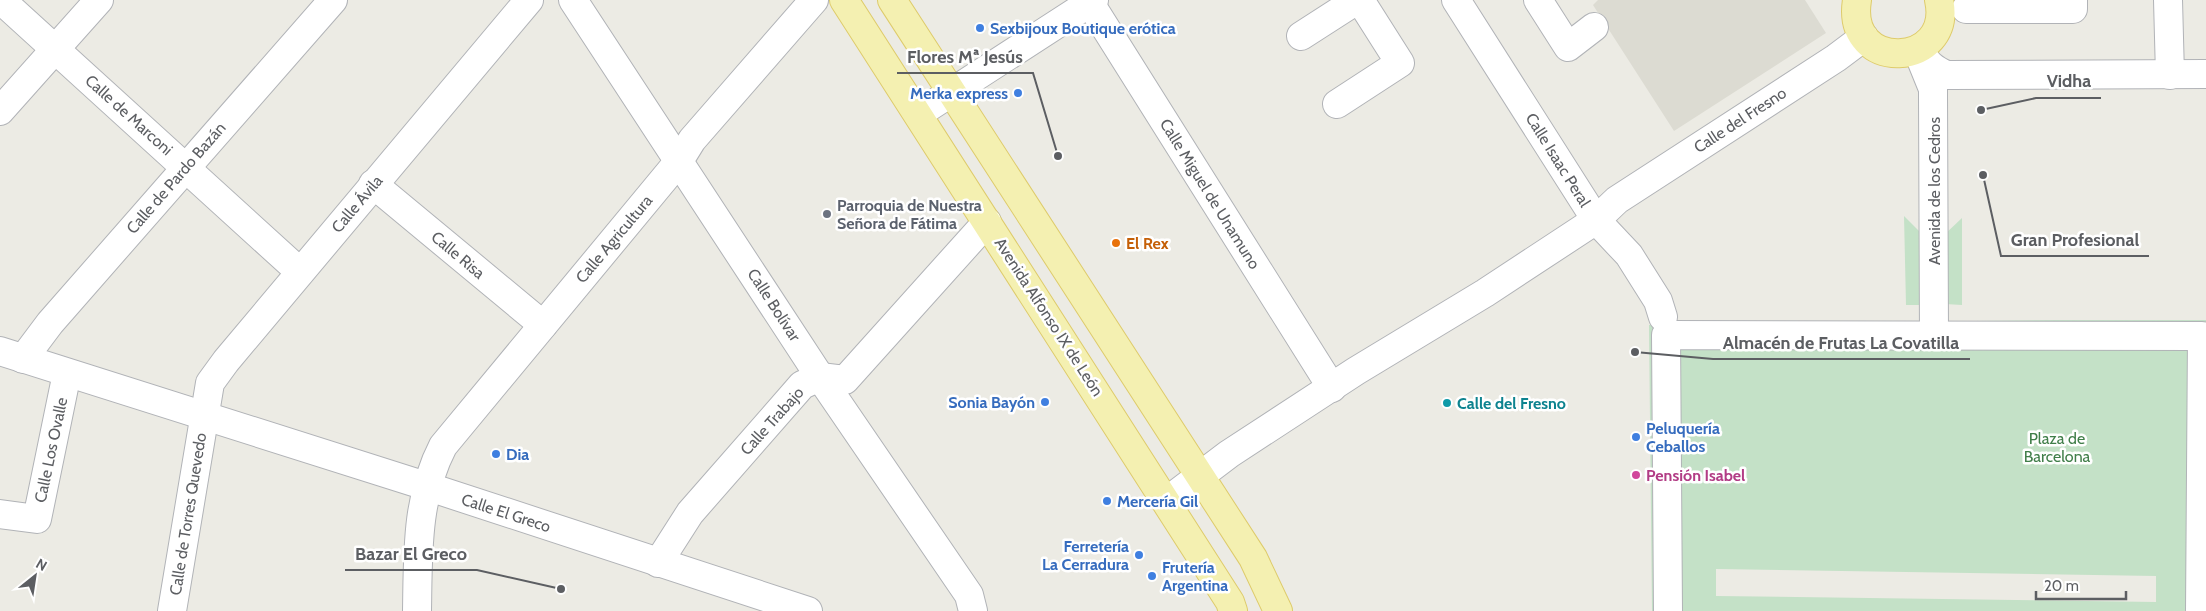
<svg xmlns="http://www.w3.org/2000/svg" width="2206" height="611" font-family="Cabin,sans-serif">
<style>
.education{fill:#dcdbd2}
.green{fill:#c4e1c7;fill-rule:evenodd}
.lines{fill:none;stroke-linecap:round;stroke-linejoin:round}
.minor-casing{stroke:#b1b3b7;stroke-width:30}
.major-casing{stroke:#decb6b;stroke-width:30}
.minor{stroke:#fff;stroke-width:28}
.major{stroke:#f4f0b1;stroke-width:28}
.shop-dot{fill:#3f7fe0;stroke:#fff;stroke-width:2}
.worship-dot{fill:#6b7280;stroke:#fff;stroke-width:2}
.food-dot{fill:#e8710a;stroke:#fff;stroke-width:2}
.culture-dot{fill:#0f9aa8;stroke:#fff;stroke-width:2}
.hotel-dot{fill:#d1479c;stroke:#fff;stroke-width:2}
.labels{text-anchor:middle;dominant-baseline:central;stroke-width:5;stroke-linejoin:round;paint-order:stroke}
.shop-label{font-size:16px;font-weight:bold;fill:#366cbe;stroke:#fff;text-anchor:start}
.street-label{font-size:16px;fill:#5c5e62;stroke:#fff}
.worship-label{font-size:16px;font-weight:bold;fill:#5b616d;stroke:#fff;text-anchor:start}
.food-label{font-size:16px;font-weight:bold;fill:#c56008;stroke:#fff;text-anchor:start}
.culture-label{font-size:16px;font-weight:bold;fill:#0d838f;stroke:#fff;text-anchor:start}
.park-label{font-size:16px;fill:#407e49;stroke:#fff}
.hotel-label{font-size:16px;font-weight:bold;fill:#b23c85;stroke:#fff;text-anchor:start}
.leader{fill:none;stroke:#5c5e62;stroke-width:2}
.callout-dot{fill:#5c5e62;stroke:#fff;stroke-width:2}
.callout-label{font-size:18px;text-anchor:middle;font-weight:bold;fill:#5c5e62;stroke:#fff;stroke-width:5;stroke-linejoin:round;paint-order:stroke}
</style>
<rect width="100%" height="100%" fill="#ecebe4"/>
<polygon class="education" points="1598,0 1805,0 1826,33 1674,131 1593,5"/>
<g class="green">
<polygon points="1904,216 1924,236 1925,305 1906,305"/>
<polygon points="1962,218 1962,305 1945,304 1943,236"/>
<path d="M2057 320H2206V611H1652L1649 325ZM1716 569 2156 576V602L1716 596Z"/>
</g>
<g class="lines">
<g class="minor-casing">
<g id="minor">
<polyline points="1,0 300,272"/>
<polyline points="573,0 820,377 969,595 973,611"/>
<polyline points="1088,0 1332,388"/>
<polyline points="1456,0 1596,220 1629,255 1658,301 1663,317"/>
<polyline points="1538,0 1568,47 1594,27"/>
<polyline points="2168,0 2170,75"/>
<polyline points="1966,9 2073,9 2073,0"/>
<polyline points="1301,36 1357,0"/>
<path d="M1919 49C1926 63 1933 69 1947 75L2206 74"/>
<polyline points="1920,57 1933,89 1933,96 1934,335"/>
<polyline points="1337,104 1400,63 1360,0"/>
<polyline points="0,111 99,0"/>
<polyline points="918,114 1094,0"/>
<polyline points="373,184 543,325"/>
<polyline points="0,351 426,486 808,611"/>
<polyline points="23,359 50,323 333,0"/>
<polyline points="1167,501 1229,454 1356,371 1485,293 1596,220 1617,200 1836,58 1864,37"/>
<polyline points="0,514 37,519 67,373"/>
<polyline points="658,563 690,513 802,385 820,377 845,380 987,222"/>
<polyline points="172,611 210,383 226,361 529,0"/>
<path d="M417 611C418 554 416 498 443 446L679 161 692 140 814 0"/>
<polyline points="1668,611 1666,335 2202,336 2200,611"/>
</g>
</g>
<g class="major-casing">
<g id="major">
<polyline points="844,0 1230,602 1233,611"/>
<polyline points="892,0 1253,558 1278,611"/>
<path d="M1857 0C1845 74 1954 68 1939 0"/>
</g>
</g>
<use href="#minor" class="minor"/>
<use href="#major" class="major"/>
</g>
<g class="shop-dot">
<circle cx="980" cy="28" r="5"/>
<circle cx="1018" cy="93" r="5"/>
<circle cx="1045" cy="402" r="5"/>
<circle cx="1636" cy="437" r="5"/>
<circle cx="496" cy="454" r="5"/>
<circle cx="1107" cy="501" r="5"/>
<circle cx="1139" cy="555" r="5"/>
<circle cx="1152" cy="576" r="5"/>
</g>
<circle class="worship-dot" cx="827" cy="214" r="5"/>
<circle class="food-dot" cx="1116" cy="243" r="5"/>
<circle class="culture-dot" cx="1447" cy="403" r="5"/>
<circle class="hotel-dot" cx="1636" cy="475" r="5"/>
<g class="labels">
<g class="shop-label">
<text x="990" y="28">Sexbijoux Boutique erótica</text>
<text x="1008" y="93" text-anchor="end">Merka express</text>
<text x="1035" y="402" text-anchor="end">Sonia Bayón</text>
<text x="1646" y="428">Peluquería<tspan x="1646" dy="18">Ceballos</tspan></text>
<text x="506" y="454">Dia</text>
<text x="1117" y="501">Mercería Gil</text>
<text x="1129" y="546" text-anchor="end">Ferretería<tspan x="1129" dy="18">La Cerradura</tspan></text>
<text x="1162" y="567">Frutería<tspan x="1162" dy="18">Argentina</tspan></text>
</g>
<g class="street-label">
<text transform="translate(129 115) rotate(42)">Calle de Marconi</text>
<text transform="translate(1740 120) rotate(-33)">Calle del Fresno</text>
<text transform="translate(1558 160) rotate(58)">Calle Isaac Peral</text>
<text transform="translate(176 178) rotate(-49)">Calle de Pardo Bazán</text>
<text transform="translate(1934 191) rotate(-90)">Avenida de los Cedros</text>
<text transform="translate(1210 194) rotate(58)">Calle Miguel de Unamuno</text>
<text transform="translate(357 204) rotate(-50)">Calle Ávila</text>
<text transform="translate(614 239) rotate(-50)">Calle Agricultura</text>
<text transform="translate(458 255) rotate(40)">Calle Risa</text>
<text transform="translate(774 305) rotate(57)">Calle Bolívar</text>
<text transform="translate(1049 317) rotate(57)">Avenida Alfonso IX de León</text>
<text transform="translate(772 421) rotate(-48)">Calle Trabajo</text>
<text transform="translate(51 450) rotate(-78)">Calle Los Ovalle</text>
<text transform="translate(506 513) rotate(18)">Calle El Greco</text>
<text transform="translate(188 514) rotate(-81)">Calle de Torres Quevedo</text>
</g>
<g class="worship-label">
<text x="837" y="205">Parroquia de Nuestra<tspan x="837" dy="18">Señora de Fátima</tspan></text>
</g>
<g class="food-label">
<text x="1126" y="243">El Rex</text>
</g>
<g class="culture-label">
<text x="1457" y="403">Calle del Fresno</text>
</g>
<g class="park-label">
<text x="2057" y="438">Plaza de<tspan x="2057" dy="18">Barcelona</tspan></text>
</g>
<g class="hotel-label">
<text x="1646" y="475">Pensión Isabel</text>
</g>
</g>
<path class="leader" d="M1058 156L1033 73H897M1981 110L2036 98H2101M1983 175L2001 256H2149M1635 352L1713 359H1970M561 589L477 570H345"/>
<g class="callout-dot">
<circle cx="1058" cy="156" r="5"/>
<circle cx="1981" cy="110" r="5"/>
<circle cx="1983" cy="175" r="5"/>
<circle cx="1635" cy="352" r="5"/>
<circle cx="561" cy="589" r="5"/>
</g>
<g class="callout-label">
<text x="965" y="63">Flores Mª Jesús</text>
<text x="2069" y="87">Vidha</text>
<text x="2075" y="246">Gran Profesional</text>
<text x="1841" y="349">Almacén de Frutas La Covatilla</text>
<text x="411" y="560">Bazar El Greco</text>
</g>
<g transform="translate(35 576) rotate(30)" stroke="#ffffff" stroke-width="4" paint-order="stroke">
<path d="M0-4L9 19L0 12L-9 19Z" fill="#5c5e62"/>
<text y="-8" font-size="14" font-weight="bold" text-anchor="middle" fill="#5c5e62">N</text>
</g>
<path d="M2036 591v8h90v-8" fill="none" stroke="#5c5e62" stroke-width="2.5"/>
<text x="2044" y="591" font-size="15" fill="#5c5e62" stroke="#ffffff" stroke-width="4" paint-order="stroke">20 m</text>
</svg>
